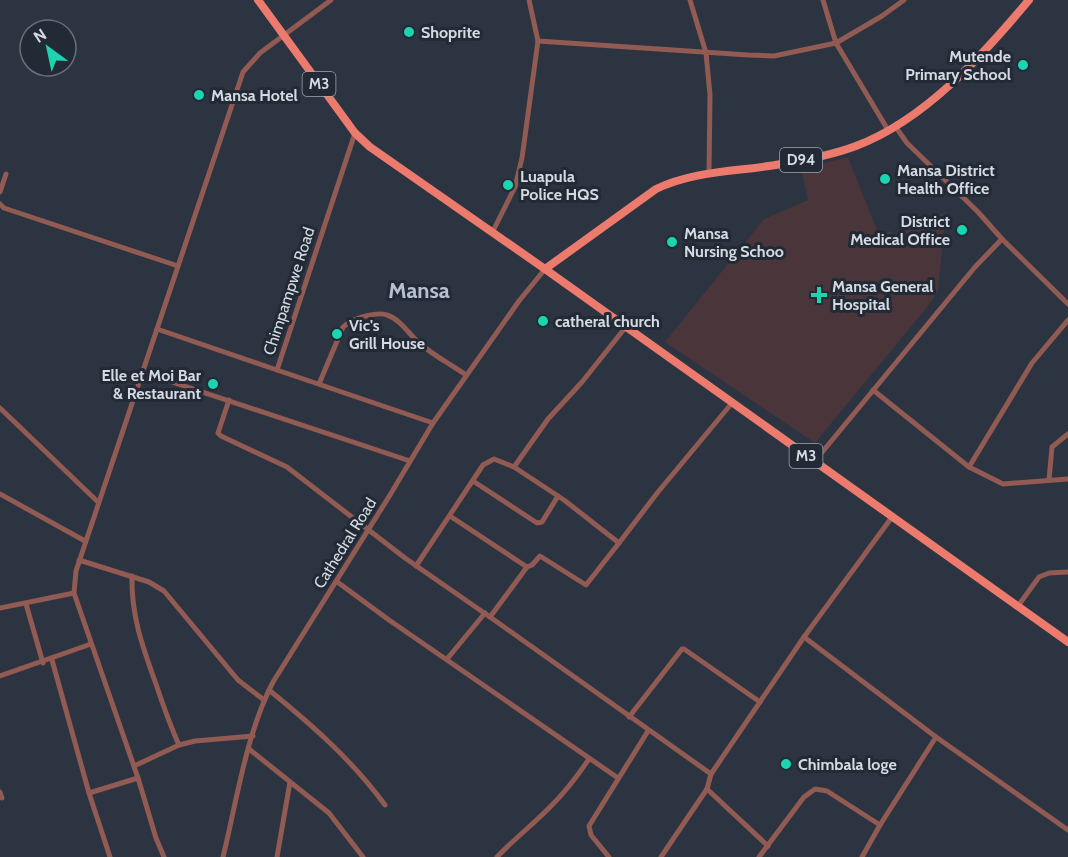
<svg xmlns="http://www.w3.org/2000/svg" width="1068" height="857" font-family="Cabin,sans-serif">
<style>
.medical{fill:#49353a}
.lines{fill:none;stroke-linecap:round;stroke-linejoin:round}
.street{stroke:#915a52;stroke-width:5}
.primary{stroke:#ec7b6e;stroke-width:8}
.poi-dot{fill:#1bd5b1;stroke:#222a36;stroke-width:2}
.labels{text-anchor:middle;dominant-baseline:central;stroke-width:6;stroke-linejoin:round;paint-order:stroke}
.shield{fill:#222a36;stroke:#9fa5ae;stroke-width:1.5}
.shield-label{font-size:15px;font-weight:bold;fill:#d5dae2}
.poi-label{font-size:16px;font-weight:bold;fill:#d5dae2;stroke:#222a36;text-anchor:start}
.street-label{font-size:16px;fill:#d5dae2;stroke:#222a36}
.district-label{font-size:22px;font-weight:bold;fill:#b6c0d0;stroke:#222a36}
</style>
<rect width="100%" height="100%" fill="#2c3441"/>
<polygon class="medical" points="848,157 879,235 890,231 892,235 946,212 938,289 932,301 815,443 665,342 764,219 808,200 801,169"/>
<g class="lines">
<g class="street">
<polyline points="529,0 538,41 748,55 774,56 836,43 888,130"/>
<polyline points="690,0 706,53 710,95 709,173"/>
<polyline points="823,0 836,43 882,16 904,0"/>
<polyline points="355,133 277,370 433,423"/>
<polyline points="0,192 6,174"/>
<polyline points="0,204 4,208 178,266"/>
<polyline points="492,233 515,187 522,158 538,41"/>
<polyline points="1002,239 1068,304"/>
<polyline points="157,329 277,370"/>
<polyline points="142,372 410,461"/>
<path d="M319 384 343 327C352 319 375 311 387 315 400 319 409 334 419 343 433 355 450 364 466 375"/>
<polyline points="873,390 969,467 1032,363 1068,320"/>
<polyline points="229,400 218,433 221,436 287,467 405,558 490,617 711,774 804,637 892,517"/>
<polyline points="0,408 98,502"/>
<polyline points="814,462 975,267 1002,239 978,212 907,143 895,126"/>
<polyline points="514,467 564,500 619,543 658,492 732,403"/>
<polyline points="969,467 1003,484 1068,479"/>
<polyline points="1049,480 1052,447 1068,434"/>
<polyline points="473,481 537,523 542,522 558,496"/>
<polyline points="0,494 85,541"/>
<polyline points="450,516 527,567"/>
<polyline points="79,560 149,582 164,591 238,680 264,700"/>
<polyline points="416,566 483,465 494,459 514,467 548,419 582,382 625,328"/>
<path d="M132 576C131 616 143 648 156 684 163 705 170 725 179 745"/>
<polyline points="336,581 389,620 618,778"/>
<polyline points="26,604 43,663"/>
<polyline points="1018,606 1039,577 1049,573 1068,572"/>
<polyline points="0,608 74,593"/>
<polyline points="490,617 527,567 532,565 540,556 586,585 619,543"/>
<polyline points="804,637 936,737 1068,830"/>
<polyline points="447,659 485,613"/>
<polyline points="52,660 89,793 110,857"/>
<polyline points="0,676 91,644"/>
<path d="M269 690C312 725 352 760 385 805"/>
<polyline points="629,717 682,649 684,649 760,702"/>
<polyline points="249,749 329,813 363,857"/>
<polyline points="134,766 179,745 195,741 253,736"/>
<polyline points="707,789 768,846"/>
<polyline points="0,792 2,798"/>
<polyline points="89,793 138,778"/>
<polyline points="164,857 156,838 138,778 74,593 76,571 243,72 260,53 331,0"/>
<path d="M223 857C237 800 246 734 273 682L390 495 433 423 519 301 545 269"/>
<polyline points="277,857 290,782"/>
<path d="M497 857C515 838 535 823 553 804 567 790 578 775 589 759"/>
<polyline points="609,857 591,835 589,826 648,731"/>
<polyline points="661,857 707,789 711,774"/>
<polyline points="759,857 804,797 815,789 827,791 880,825 936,737"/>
<polyline points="862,857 880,825"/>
</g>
<g class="primary">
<polyline points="258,0 355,133 370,147 545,269 1068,642"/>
<path d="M545 269 656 189C696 170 738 172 781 164 806 160 832 155 856 146 925 120 983 55 1029 0"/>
</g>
</g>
<g class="poi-dot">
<circle cx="409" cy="32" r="6"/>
<circle cx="1023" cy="65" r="6"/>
<circle cx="199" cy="95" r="6"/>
<circle cx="885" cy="179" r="6"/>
<circle cx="508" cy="185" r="6"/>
<circle cx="962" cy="230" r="6"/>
<circle cx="672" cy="242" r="6"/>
<path d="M816 286h6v6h6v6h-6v6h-6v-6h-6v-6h6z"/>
<circle cx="543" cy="321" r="6"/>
<circle cx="337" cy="334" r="6"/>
<circle cx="213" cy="384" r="6"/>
<circle cx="786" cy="764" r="6"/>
</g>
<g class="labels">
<g class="shield">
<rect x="302.5" y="72" width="33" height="24" rx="4.5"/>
<rect x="780" y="148" width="42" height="24" rx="4.5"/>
<rect x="789.5" y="444" width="33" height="24" rx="4.5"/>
</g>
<g class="shield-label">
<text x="319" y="84">M3</text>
<text x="801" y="160">D94</text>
<text x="806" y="456">M3</text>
</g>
<g class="poi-label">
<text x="421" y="32">Shoprite</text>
<text x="1011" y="56" text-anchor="end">Mutende<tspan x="1011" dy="18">Primary School</tspan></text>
<text x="211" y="95">Mansa Hotel</text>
<text x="897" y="170">Mansa District<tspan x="897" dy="18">Health Office</tspan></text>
<text x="520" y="176">Luapula<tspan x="520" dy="18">Police HQS</tspan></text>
<text x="950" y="221" text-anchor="end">District<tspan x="950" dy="18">Medical Office</tspan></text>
<text x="684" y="233">Mansa<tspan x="684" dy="18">Nursing Schoo</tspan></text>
<text x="832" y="286">Mansa General<tspan x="832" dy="18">Hospital</tspan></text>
<text x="555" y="321">catheral church</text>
<text x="349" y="325">Vic's<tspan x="349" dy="18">Grill House</tspan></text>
<text x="201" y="375" text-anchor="end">Elle et Moi Bar<tspan x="201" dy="18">&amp; Restaurant</tspan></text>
<text x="798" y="764">Chimbala loge</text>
</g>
<g class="street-label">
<text transform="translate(289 291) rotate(-72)">Chimpampwe Road</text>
<text transform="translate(345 543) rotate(-58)">Cathedral Road</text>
</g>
<g class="district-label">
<text x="419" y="290">Mansa</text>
</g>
</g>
<g transform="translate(48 48) rotate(327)"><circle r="28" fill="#222a36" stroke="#6a707b" stroke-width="1.5"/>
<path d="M0-4.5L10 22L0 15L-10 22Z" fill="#1bd5b1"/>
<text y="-9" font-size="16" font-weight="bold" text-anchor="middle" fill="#d5dae2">N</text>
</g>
</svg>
